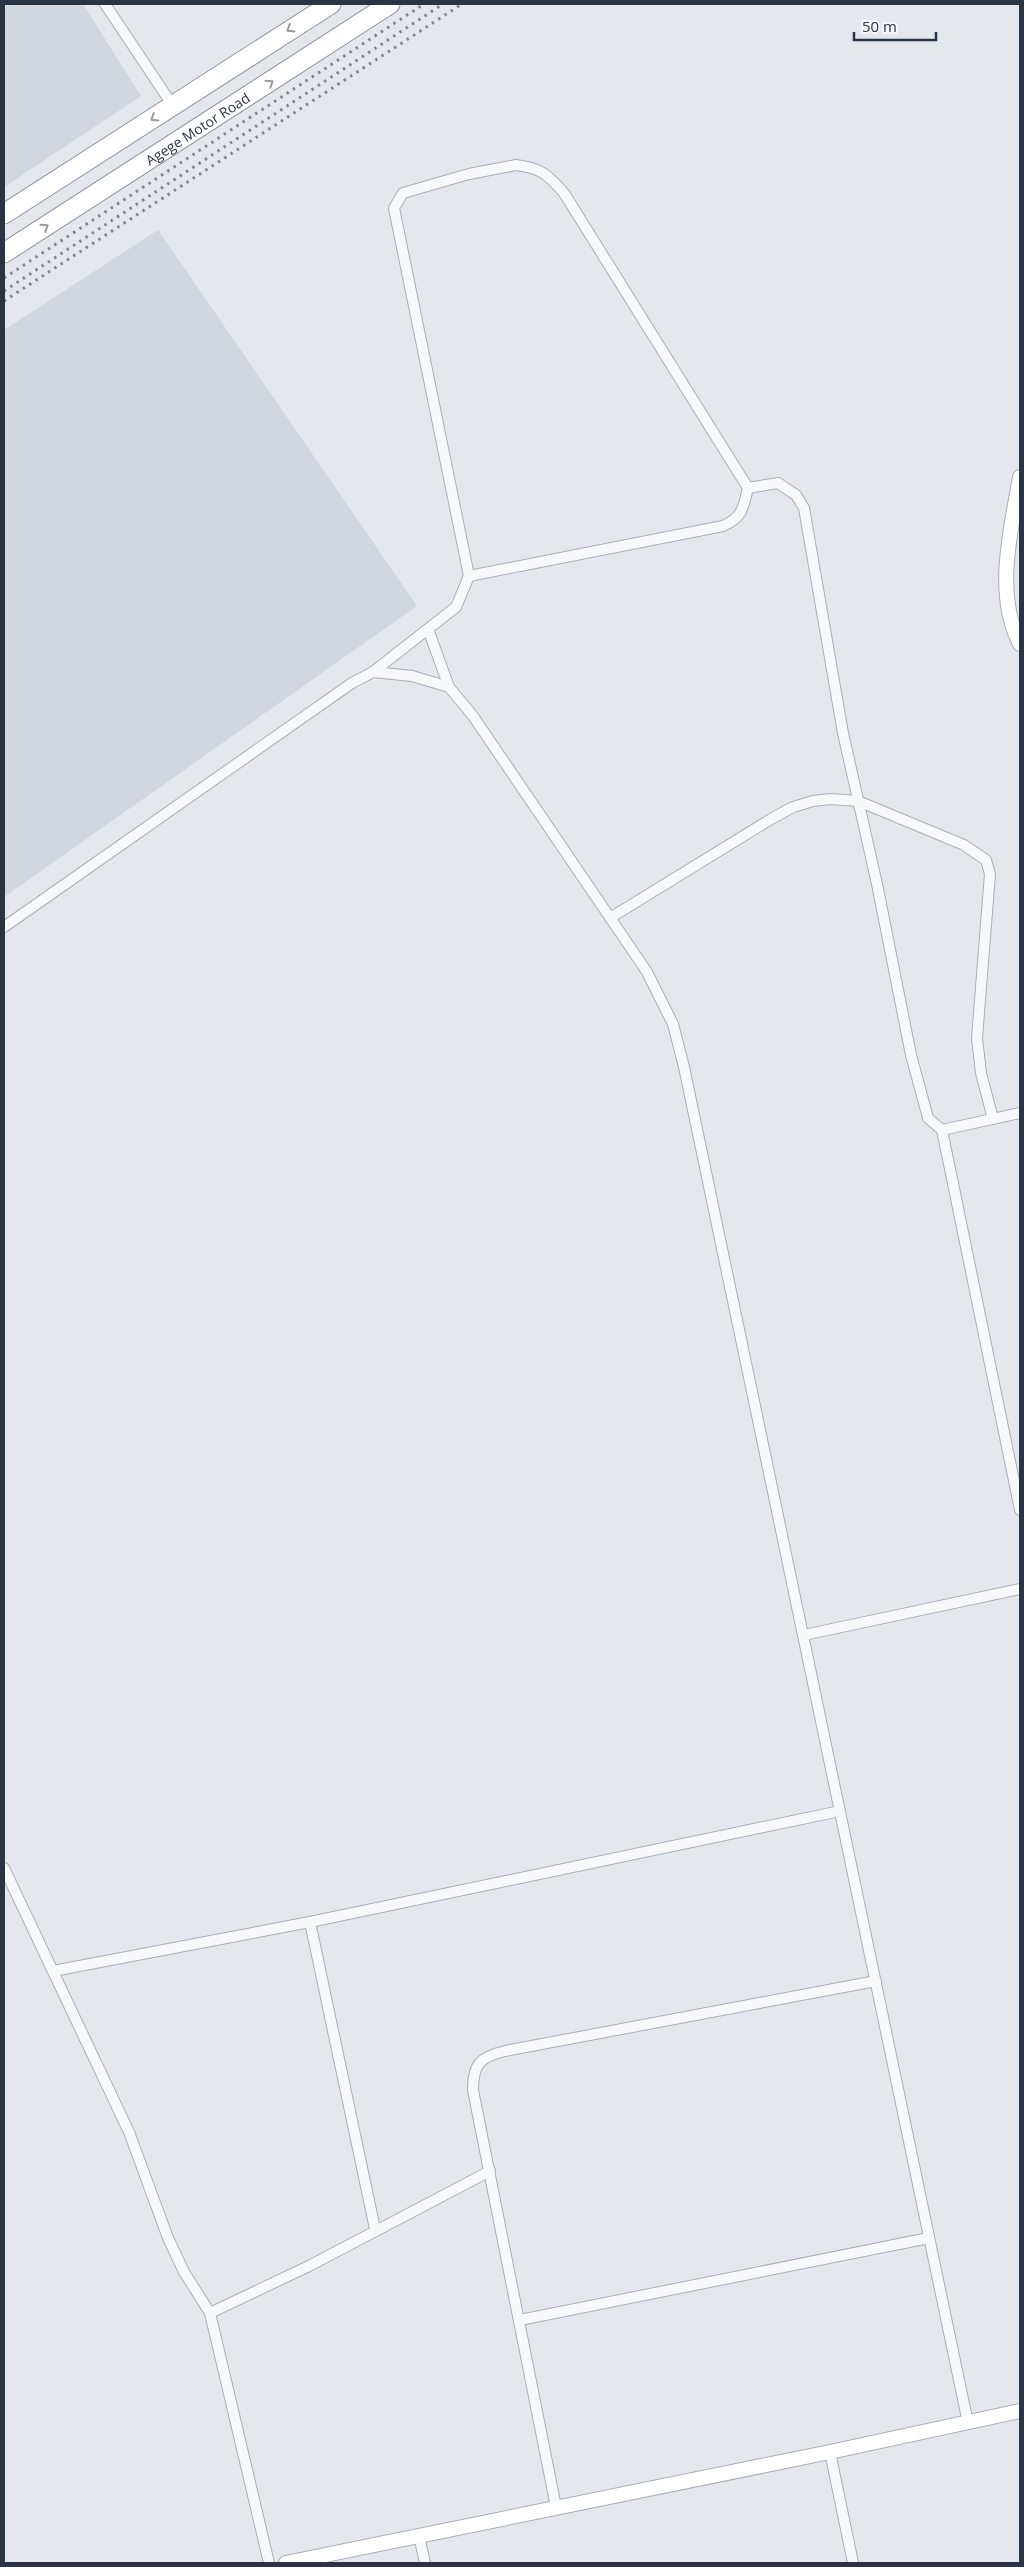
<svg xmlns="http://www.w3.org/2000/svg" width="1024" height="2567" font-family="'Open Sans',sans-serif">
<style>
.built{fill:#d2d6de}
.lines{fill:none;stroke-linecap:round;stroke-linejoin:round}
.street-casing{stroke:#a9aeb7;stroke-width:12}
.secondary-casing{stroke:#a9aeb7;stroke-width:16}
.highway-casing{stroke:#8b94a3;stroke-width:21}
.street{stroke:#f7f8fa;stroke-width:10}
.secondary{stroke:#fff;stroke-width:14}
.highway{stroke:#fff;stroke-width:19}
.rail{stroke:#7d8696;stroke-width:3;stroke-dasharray:2.5 5;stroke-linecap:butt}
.oneway{stroke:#959aa2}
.labels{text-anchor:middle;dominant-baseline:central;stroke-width:5;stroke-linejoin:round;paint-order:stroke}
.street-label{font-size:14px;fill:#2b3445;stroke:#f4f6f9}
</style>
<rect width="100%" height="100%" fill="#e4e7ec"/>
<g class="built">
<polygon points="4,4 83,4 141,96 4,187"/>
<polygon points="158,230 417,606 4,897 4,330"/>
</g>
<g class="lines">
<g class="street-casing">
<g id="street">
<polyline points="105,4 173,106"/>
<polyline points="748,488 778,483 796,495 804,508 843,733 877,884 911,1055 928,1118 942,1130 1020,1510"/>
<polyline points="428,629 449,687"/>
<path d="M373 672 456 607 469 576 394 208 403 193 469 174 516 165C541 168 547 174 564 193L748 488C743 508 743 517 723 526L469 576"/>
<polyline points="610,918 771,819 793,807 813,801 830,799 858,801 964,845 986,860 990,874 977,1038 981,1073 993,1119"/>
<polyline points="4,927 352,683 373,672 412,676 449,687 473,716 647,972 673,1024 684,1067 968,2423"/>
<polyline points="942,1130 1020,1113"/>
<polyline points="804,1635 1020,1589"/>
<polyline points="4,1868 129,2132 168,2238 184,2272 210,2313 269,2563"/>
<polyline points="310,1922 375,2229"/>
<polyline points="53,1971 310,1922 840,1811"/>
<polyline points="210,2313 309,2266 490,2171"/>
<polyline points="520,2320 929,2238"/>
<polyline points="830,2452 853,2563"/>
<path d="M556 2507 473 2090C473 2064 480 2057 505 2051L876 1981"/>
<polyline points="419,2536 425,2563"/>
</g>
</g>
<g class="secondary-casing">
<g id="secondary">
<path d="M1020 477C1011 530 994 593 1020 644"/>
<polyline points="286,2563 830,2452 1020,2411"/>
</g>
</g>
<g class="highway-casing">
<g id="highway">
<polyline points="4,214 331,4"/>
<path id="s1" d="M4 253 390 4"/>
</g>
</g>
<use href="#street" class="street"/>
<use href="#secondary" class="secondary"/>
<use href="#highway" class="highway"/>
<g class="rail">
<polyline points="4,278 424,4"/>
<polyline points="4,291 443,4"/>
<polyline points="4,301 462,4"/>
</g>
</g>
<defs><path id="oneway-chevron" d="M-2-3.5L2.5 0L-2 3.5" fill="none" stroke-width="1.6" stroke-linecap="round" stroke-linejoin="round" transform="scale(1.25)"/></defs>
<g class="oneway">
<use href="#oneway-chevron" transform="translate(290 29) rotate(148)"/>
<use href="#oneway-chevron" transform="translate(270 83) rotate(-33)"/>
<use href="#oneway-chevron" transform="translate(154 118) rotate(148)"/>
<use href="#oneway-chevron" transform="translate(45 227) rotate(-33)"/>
</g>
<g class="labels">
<g class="street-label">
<text stroke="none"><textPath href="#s1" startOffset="230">Agege Motor Road</textPath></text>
</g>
</g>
<rect width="1024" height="2567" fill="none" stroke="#2b3445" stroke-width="10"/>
<path d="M854 32v8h82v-8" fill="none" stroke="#2b3445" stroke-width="2.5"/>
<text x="862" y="32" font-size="15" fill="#2b3445" stroke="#f4f6f9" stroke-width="4" paint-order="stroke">50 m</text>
</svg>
